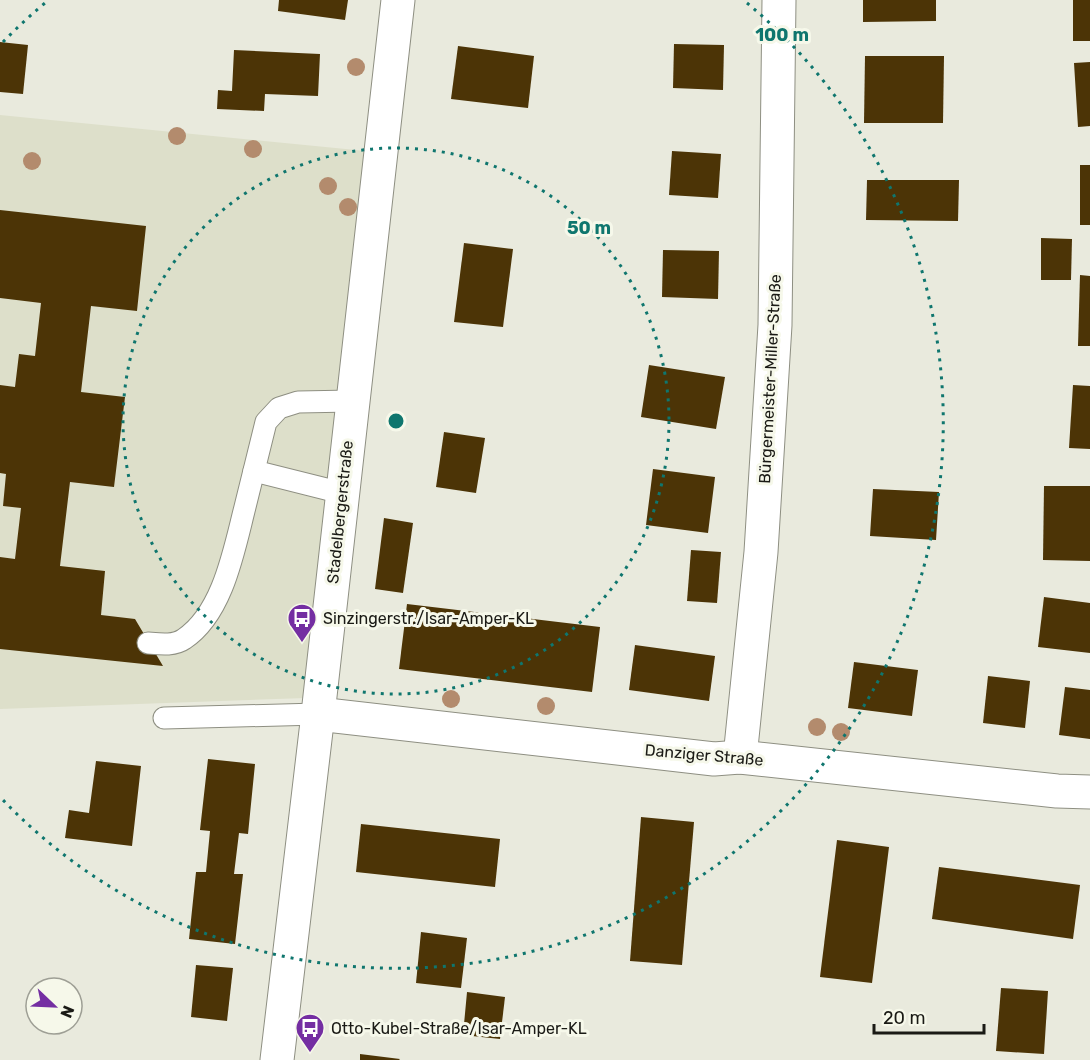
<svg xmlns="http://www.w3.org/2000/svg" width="1090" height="1060" font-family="Rubik,sans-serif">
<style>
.built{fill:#dddfca}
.building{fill:#4c3406}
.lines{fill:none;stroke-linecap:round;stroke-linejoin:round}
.service-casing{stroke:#8e8f82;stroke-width:23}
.minor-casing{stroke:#8e8f82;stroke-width:35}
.service{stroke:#fff;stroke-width:21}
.minor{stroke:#fff;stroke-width:33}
.tree{fill:#b38b6d}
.ring{fill:none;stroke:#0f766e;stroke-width:3;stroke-dasharray:3 6}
.labels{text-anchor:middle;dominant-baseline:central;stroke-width:6;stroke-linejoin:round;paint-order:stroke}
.street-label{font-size:16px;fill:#1a1a15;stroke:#f6f8ea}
.poi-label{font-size:16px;fill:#1a1a15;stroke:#f6f8ea;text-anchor:start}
.centre{fill:#0f766e;stroke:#f6f8ea;stroke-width:3}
.ring-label{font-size:18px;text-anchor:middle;font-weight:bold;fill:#0f766e;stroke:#f6f8ea;stroke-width:6;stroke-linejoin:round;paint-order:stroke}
</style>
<rect width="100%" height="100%" fill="#e9eadd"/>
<polygon class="built" points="0,115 366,151 306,698 0,709"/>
<g class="building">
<polygon points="279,0 348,0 345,20 278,11"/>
<polygon points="863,0 936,0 936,21 863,22"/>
<rect x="1073" y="0" width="17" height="41"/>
<polygon points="0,42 28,45 23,94 0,92"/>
<polygon points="674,44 724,45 723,90 673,88"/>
<polygon points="458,46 534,56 528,108 451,99"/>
<polygon points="234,50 320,54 318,96 265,94 264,111 217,109 218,90 232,91"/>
<polygon points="865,56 944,56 943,123 864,123"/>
<polygon points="1090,62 1090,126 1078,127 1074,63"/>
<polygon points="672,151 721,154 718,198 669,195"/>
<rect x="1080" y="165" width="10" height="60"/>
<polygon points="867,180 959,180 958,221 866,220"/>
<polygon points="0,210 146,226 137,311 91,306 81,392 125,397 114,487 70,482 60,566 105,571 101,615 135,619 163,666 0,649 0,557 15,559 21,508 3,506 6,474 0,473 0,385 15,387 19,354 35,356 41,303 0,298"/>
<polygon points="1041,238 1072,239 1071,280 1041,280"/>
<polygon points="464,243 513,249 503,327 454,322"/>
<polygon points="663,250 719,251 718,299 662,297"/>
<polygon points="1080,275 1090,276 1090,346 1078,346"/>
<polygon points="649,365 725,377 716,429 641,417"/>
<polygon points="1073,385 1090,386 1090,449 1069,448"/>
<polygon points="444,432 485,438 476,493 436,487"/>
<polygon points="653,469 715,477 708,533 646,525"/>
<polygon points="1044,486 1090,486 1090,561 1043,560"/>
<polygon points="873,489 939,492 936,540 870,536"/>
<polygon points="384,518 413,523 403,593 375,589"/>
<polygon points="691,550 721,552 717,603 687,601"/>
<polygon points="1044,597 1090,603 1090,653 1038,647"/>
<polygon points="407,604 600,627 592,692 399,669"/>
<polygon points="635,645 715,656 709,701 629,690"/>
<polygon points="854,662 918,670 912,716 848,708"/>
<polygon points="988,676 1030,681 1025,728 983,723"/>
<polygon points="1065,687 1090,690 1090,739 1059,735"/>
<polygon points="208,759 255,764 248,834 239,833 234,874 243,874 235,944 189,939 196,872 206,872 210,831 200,830"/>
<polygon points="96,761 141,766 132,846 65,838 69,810 89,813"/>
<polygon points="641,817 694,822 682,965 630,961"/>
<polygon points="361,824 500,839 495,887 356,872"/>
<polygon points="837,840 889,847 872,983 820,977"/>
<polygon points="939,867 1080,885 1073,939 932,919"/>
<polygon points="421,932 467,938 461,988 416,983"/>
<polygon points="196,965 233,968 227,1021 191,1017"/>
<polygon points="1001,988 1048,991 1044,1054 996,1051"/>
<polygon points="467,992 505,997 500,1039 463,1035"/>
<polygon points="360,1054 400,1059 399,1060 360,1060"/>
</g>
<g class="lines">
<g class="service-casing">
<g id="service">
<polyline points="254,471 342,493"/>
<path d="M148 643C160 644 174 646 184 639 223 613 234 550 245 507 252 479 259 451 266 422L279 408 298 402 352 401"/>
<polyline points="164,718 318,714"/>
</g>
</g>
<g class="minor-casing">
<g id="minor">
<polyline points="318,714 714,759 740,757 1057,791 1090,792"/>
<polyline points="740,757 761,552 775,325 779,0"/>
<polyline points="277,1060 318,714 398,0"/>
</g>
</g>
<use href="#service" class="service"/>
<use href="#minor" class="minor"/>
</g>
<g class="tree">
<circle cx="356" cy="67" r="9"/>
<circle cx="177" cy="136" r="9"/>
<circle cx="253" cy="149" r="9"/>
<circle cx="32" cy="161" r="9"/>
<circle cx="328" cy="186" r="9"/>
<circle cx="348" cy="207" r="9"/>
<circle cx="451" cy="699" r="9"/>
<circle cx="546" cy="706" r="9"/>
<circle cx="817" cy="727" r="9"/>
<circle cx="841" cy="732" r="9"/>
</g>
<g class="ring">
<circle cx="396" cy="421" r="273"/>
<path d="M3 42A546 546 0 0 1 45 3M747 3A546 546 0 1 1 3 800"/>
</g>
<defs>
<g id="bus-pin" transform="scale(1.5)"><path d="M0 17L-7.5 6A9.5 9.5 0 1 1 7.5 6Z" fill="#742ea2" stroke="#f6f8ea"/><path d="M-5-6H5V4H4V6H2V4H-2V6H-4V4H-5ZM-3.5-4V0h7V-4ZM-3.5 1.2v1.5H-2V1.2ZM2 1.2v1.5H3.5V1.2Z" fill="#fff"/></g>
</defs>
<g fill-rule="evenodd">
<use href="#bus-pin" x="302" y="618"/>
<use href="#bus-pin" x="310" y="1028"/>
</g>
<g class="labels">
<g class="street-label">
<text transform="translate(770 379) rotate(-87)">Bürgermeister-Miller-Straße</text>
<text transform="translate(340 512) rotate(-84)">Stadelbergerstraße</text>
<text transform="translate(704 755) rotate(5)">Danziger Straße</text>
</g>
<g class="poi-label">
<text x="323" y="618">Sinzingerstr./Isar-Amper-KL</text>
<text x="331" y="1028">Otto-Kubel-Straße/Isar-Amper-KL</text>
</g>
</g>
<circle cx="396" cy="421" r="9" class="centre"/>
<g class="ring-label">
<text x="782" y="41">100 m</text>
<text x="589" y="234">50 m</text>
</g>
<g transform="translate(54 1006) rotate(113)"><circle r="28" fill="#f6f8ea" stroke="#9e9f95" stroke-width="1.5"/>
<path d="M0-4.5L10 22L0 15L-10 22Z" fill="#742ea2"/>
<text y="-9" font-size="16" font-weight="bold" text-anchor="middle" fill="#1a1a15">N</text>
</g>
<path d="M874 1024v9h110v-9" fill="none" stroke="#1a1a15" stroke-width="3"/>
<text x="883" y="1024" font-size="18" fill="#1a1a15" stroke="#f6f8ea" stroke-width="4.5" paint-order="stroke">20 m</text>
</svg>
